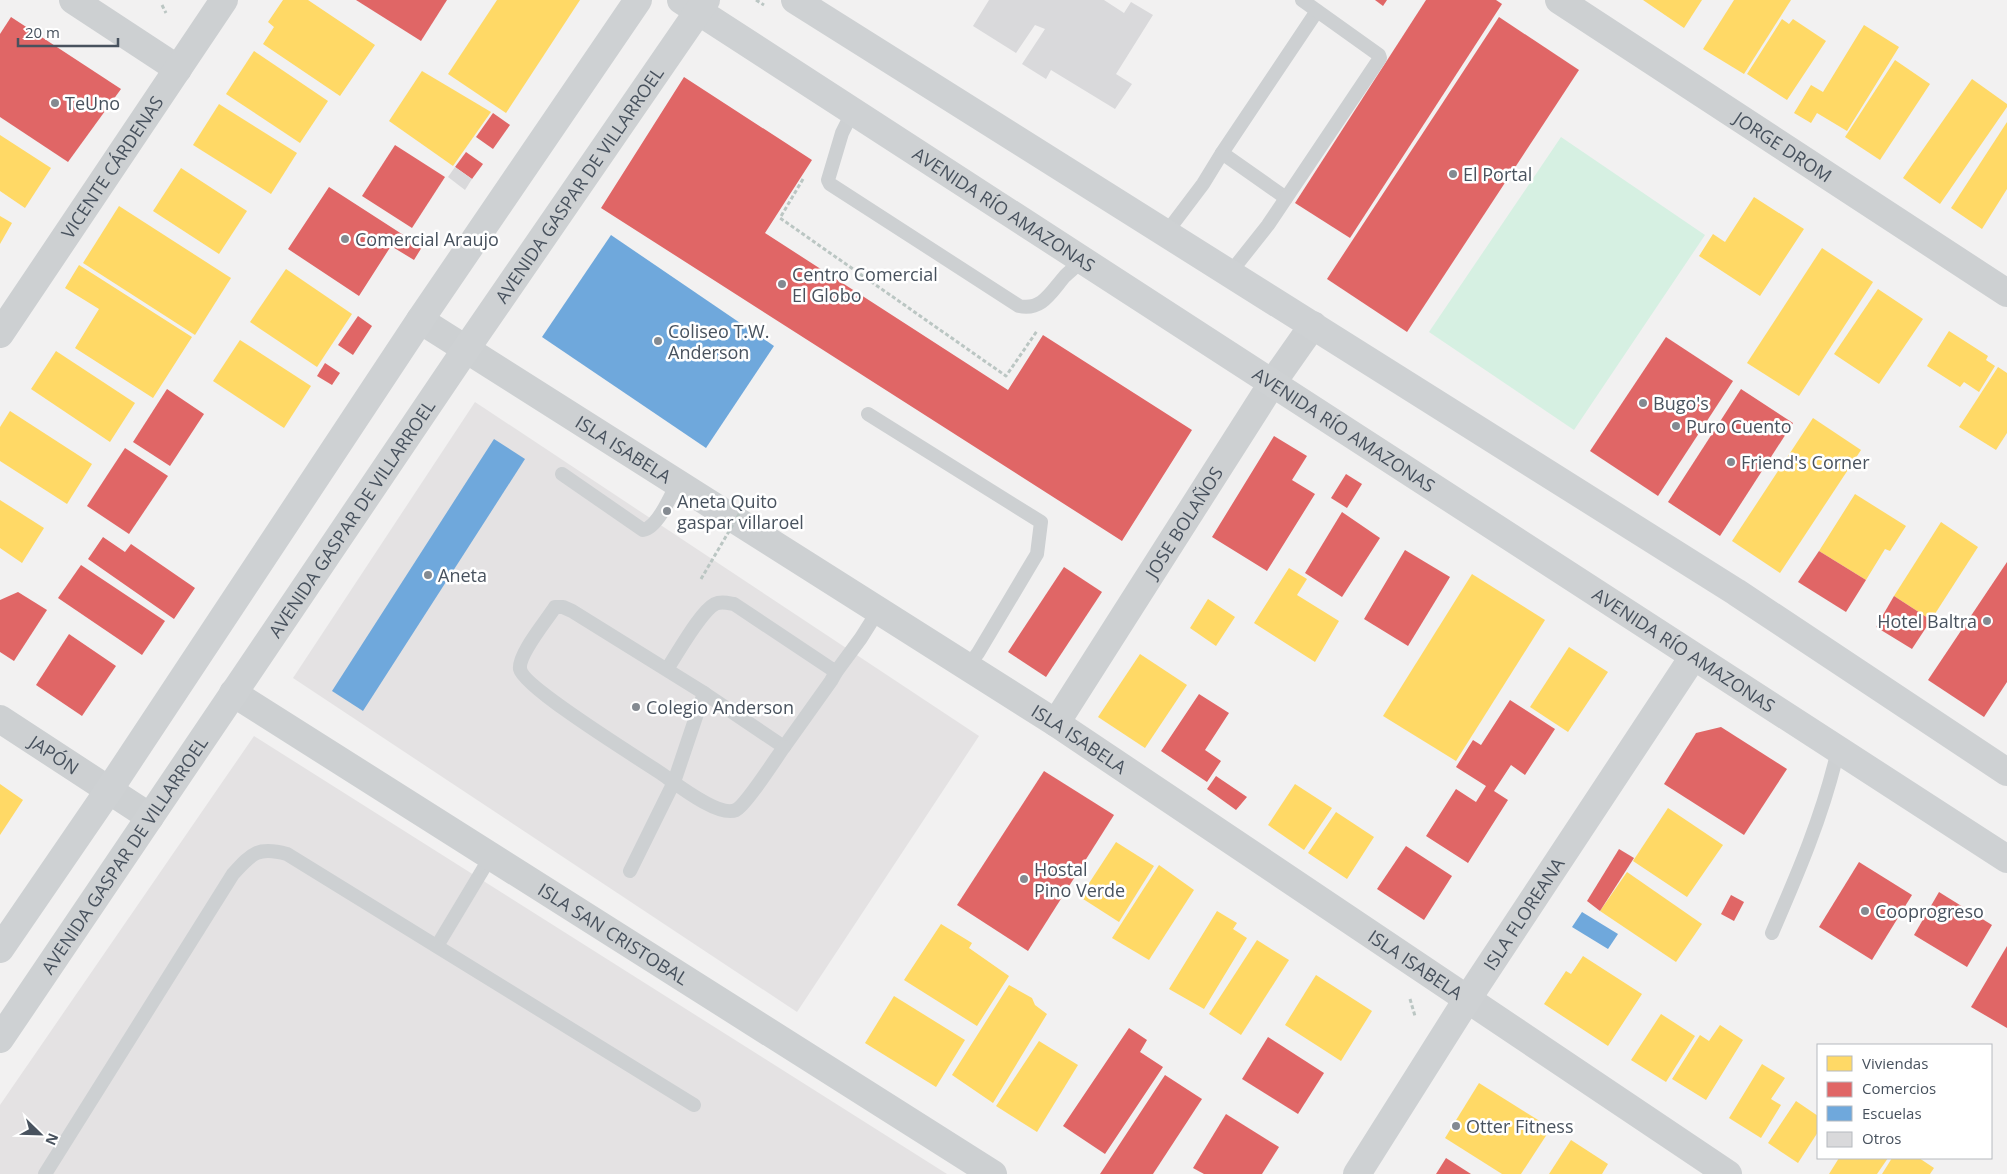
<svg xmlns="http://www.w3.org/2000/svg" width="2007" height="1174" font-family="'Open Sans',sans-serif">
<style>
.education{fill:#e4e2e3}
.green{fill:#d6f0e2}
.homes{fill:#ffd966}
.shops{fill:#e06666}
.schools{fill:#6fa8dc}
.building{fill:#d9d9db}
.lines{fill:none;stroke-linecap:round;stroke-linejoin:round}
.path{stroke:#bbc6c3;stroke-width:3;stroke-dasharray:4 2.5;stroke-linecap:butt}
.lane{stroke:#cdd0d2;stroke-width:14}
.street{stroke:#cdd0d2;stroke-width:28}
.secondary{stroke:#ced1d3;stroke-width:28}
.path-bridge{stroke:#bbc6c3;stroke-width:3;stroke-dasharray:4 2.5;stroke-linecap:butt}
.poi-dot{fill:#848a91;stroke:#fff;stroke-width:2}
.labels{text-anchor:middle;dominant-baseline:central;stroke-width:5;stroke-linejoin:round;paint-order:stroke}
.poi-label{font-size:18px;fill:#48525e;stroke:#fff;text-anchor:start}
.street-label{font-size:18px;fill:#48525e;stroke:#fff}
</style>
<rect width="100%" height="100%" fill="#f2f1f1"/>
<g class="education">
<polygon points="475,402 979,736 797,1012 293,678"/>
<polygon points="254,736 947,1174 0,1174 0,1105"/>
</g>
<polygon class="green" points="1561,137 1705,235 1574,430 1429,332"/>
<g class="homes">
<polygon points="283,0 308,0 375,45 340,96 263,44 274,27 268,22"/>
<polygon points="497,0 580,0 506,113 448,74"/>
<polygon points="1643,0 1702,0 1684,28"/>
<polygon points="1734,0 1791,0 1744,74 1703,49"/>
<polygon points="1782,19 1789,24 1793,19 1826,41 1787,100 1747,74"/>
<polygon points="1864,25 1899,47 1847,131 1817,113 1811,123 1794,113 1811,85 1823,92"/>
<polygon points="254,51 328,101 300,143 226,94"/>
<polygon points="1895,60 1930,84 1880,160 1845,137"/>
<polygon points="422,71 491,112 453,166 389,121"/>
<polygon points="1972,79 2007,104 2007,107 1940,204 1903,178"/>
<polygon points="219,104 297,153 271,194 193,145"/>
<polygon points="2007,122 2007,189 1982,229 1951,208"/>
<polygon points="0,135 51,168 25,208 0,191"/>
<polygon points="181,168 247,211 219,254 153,211"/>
<polygon points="1754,197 1804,229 1760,296 1699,256 1713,234 1725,242"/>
<polygon points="119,206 231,278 195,335 83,263"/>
<polygon points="0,216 12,223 0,244"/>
<polygon points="1822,248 1873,282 1799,396 1747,363"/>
<polygon points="79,265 192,337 153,398 75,348 99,309 65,288"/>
<polygon points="286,269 352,314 317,367 250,322"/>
<polygon points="1878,289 1923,319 1879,384 1834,354"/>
<polygon points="1949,331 1988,356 1986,360 1995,366 1979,392 1964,382 1960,387 1927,366"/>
<polygon points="240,340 311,386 284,428 213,381"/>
<polygon points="56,351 135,403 110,442 31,389"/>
<polygon points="1998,367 2007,373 2007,433 1996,450 1959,427"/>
<polygon points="10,411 92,464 67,504 0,461 0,427"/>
<polygon points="1813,418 1861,450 1780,573 1732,541"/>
<polygon points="1855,494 1906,526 1890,551 1885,549 1866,580 1819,551"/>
<polygon points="0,500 44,528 22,563 0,548"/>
<polygon points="1941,522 1978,547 1931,620 1894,596"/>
<polygon points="1289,568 1307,579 1297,595 1339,621 1315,662 1254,623"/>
<polygon points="1472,574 1545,620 1456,761 1383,716"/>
<polygon points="1208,599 1235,617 1216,646 1190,628"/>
<polygon points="1569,647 1608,672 1568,732 1530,707"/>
<polygon points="1140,654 1187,685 1145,748 1098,717"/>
<polygon points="0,784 23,800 0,835"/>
<polygon points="1295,784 1332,808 1304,850 1268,825"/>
<polygon points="1668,808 1723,845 1687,897 1633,861"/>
<polygon points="1336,812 1374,837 1347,879 1308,853"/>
<polygon points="1116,842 1154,866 1119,922 1080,897"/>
<polygon points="1159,865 1194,890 1149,960 1112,938"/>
<polygon points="1627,872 1702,924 1676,962 1600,911"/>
<polygon points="1217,911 1237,923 1233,929 1247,938 1204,1009 1169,989"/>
<polygon points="941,924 972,943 969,948 1009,976 977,1026 904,980"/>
<polygon points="1257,940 1289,960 1241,1035 1209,1014"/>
<polygon points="1583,956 1642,994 1608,1046 1544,1004 1566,971 1571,974"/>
<polygon points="1316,975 1372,1011 1341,1061 1285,1025"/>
<polygon points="1009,985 1032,998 1035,1005 1047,1014 993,1103 952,1075"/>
<polygon points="894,996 965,1040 936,1087 865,1043"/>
<polygon points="1661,1014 1695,1036 1666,1082 1631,1060"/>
<polygon points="1720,1025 1743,1040 1706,1100 1672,1079 1700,1035 1709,1041"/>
<polygon points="1039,1041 1078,1065 1037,1132 996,1106"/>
<polygon points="1762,1064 1785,1078 1771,1099 1781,1105 1761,1138 1729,1118"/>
<polygon points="1479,1083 1551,1128 1521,1174 1502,1174 1445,1138"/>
<polygon points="1796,1101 1818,1116 1818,1132 1798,1163 1768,1143"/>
<polygon points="1571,1140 1608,1164 1602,1174 1549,1174"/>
<polygon points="1839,1158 1888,1158 1877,1174 1829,1174"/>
<polygon points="1892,1158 1919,1158 1934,1168 1930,1174 1882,1174"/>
</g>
<g class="shops">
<polygon points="356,0 447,0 421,41"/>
<polygon points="1375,0 1387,0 1383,6"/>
<polygon points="1426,0 1496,0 1502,4 1350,238 1295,203"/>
<polygon points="11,17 121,89 68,162 0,117 0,34"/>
<polygon points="1499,17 1579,70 1407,332 1327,279"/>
<polygon points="684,77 812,160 765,233 1008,390 1043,335 1192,430 1122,541 601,208"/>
<polygon points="493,113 510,125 493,149 476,137"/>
<polygon points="395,145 445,177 412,228 362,196"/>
<polygon points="466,152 483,164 472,179 455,167"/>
<polygon points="329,187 422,247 414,260 391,246 359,296 288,249"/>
<polygon points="358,316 372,326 353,355 338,345"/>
<polygon points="1666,337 1733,381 1658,496 1590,451"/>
<polygon points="325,363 340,373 332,385 317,376"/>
<polygon points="167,389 204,414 170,466 133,442"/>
<polygon points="1741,389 1793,423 1720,536 1668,502"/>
<polygon points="1274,436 1307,456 1292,480 1315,494 1267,571 1212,537"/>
<polygon points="125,448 168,476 129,534 87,506"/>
<polygon points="1346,474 1362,484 1347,508 1331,498"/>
<polygon points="1342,512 1380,538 1342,597 1305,573"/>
<polygon points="103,537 125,552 131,544 195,588 174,619 88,559"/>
<polygon points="1405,550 1450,577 1408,646 1364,619"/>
<polygon points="1819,551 1866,580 1846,612 1798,582"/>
<polygon points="2007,562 2007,682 1984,717 1928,680"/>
<polygon points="81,565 165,621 142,655 58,598"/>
<polygon points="1064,567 1102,592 1046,677 1008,652"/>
<polygon points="18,592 47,610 14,661 0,652 0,600"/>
<polygon points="1894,596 1931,620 1912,649 1876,627"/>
<polygon points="69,634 116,666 82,716 36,685"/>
<polygon points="1199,694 1229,713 1205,750 1221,761 1207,782 1161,751"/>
<polygon points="1510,700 1555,729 1525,775 1511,765 1494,791 1508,800 1468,863 1426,836 1456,789 1476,802 1486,786 1456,767 1473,740 1481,745"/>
<polygon points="1721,727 1787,769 1744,835 1664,784 1696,733"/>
<polygon points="1044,771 1114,815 1028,951 957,905"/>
<polygon points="1216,776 1247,797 1236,810 1207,789"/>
<polygon points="1406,846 1452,876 1424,920 1377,889"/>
<polygon points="1619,849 1634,858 1600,911 1587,901"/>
<polygon points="1859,862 1912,895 1872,960 1819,927"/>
<polygon points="1939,892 1992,925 1967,967 1914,935"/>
<polygon points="1731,895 1744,902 1734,921 1721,914"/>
<polygon points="2007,946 2007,1028 1971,1007"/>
<polygon points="1129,1028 1147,1040 1140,1052 1163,1067 1105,1154 1063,1126"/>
<polygon points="1268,1037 1324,1073 1298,1114 1242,1079"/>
<polygon points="1165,1075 1202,1099 1153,1174 1100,1174"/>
<polygon points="1226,1114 1279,1147 1262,1174 1204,1174 1193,1168"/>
<polygon points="1446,1158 1471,1174 1436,1174"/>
</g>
<g class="schools">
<polygon points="611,235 774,346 706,448 542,337"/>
<polygon points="494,439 525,459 363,711 332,691"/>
<polygon points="1582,912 1618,934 1608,949 1572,927"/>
</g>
<g class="building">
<polygon points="989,0 1104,0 1124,13 1131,2 1153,15 1116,74 1132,84 1115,109 1051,70 1046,79 1022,64 1045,29 1035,25 1016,53 973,26"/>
<polygon points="455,167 472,179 465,190 448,177"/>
</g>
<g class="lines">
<g class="path">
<polyline points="756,0 764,5"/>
<polyline points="162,5 166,13"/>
<polyline points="803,179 780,218 1006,376 1037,331"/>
<polyline points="1410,999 1415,1016"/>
</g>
<g class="lane">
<path d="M853 111 842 133 828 180 830 184 1019 306C1042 311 1051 292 1065 276 1070 271 1077 266 1082 260"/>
<polyline points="1286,198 1222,153 1317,11"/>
<polyline points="1166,233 1203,184 1222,153"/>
<polyline points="1230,273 1268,225 1380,58 1379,55 1302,0"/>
<polyline points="868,414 1041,522 1037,554 978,653 967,667"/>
<path d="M562 474 643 530C658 527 671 496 677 483"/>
<path d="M667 669C678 653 700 612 715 604 721 601 728 603 734 604L836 672 831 681 784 747 704 693"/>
<polyline points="836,672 861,638 878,611"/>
<path d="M630 871 674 782 704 693 572 611 563 607H555C547 620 518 654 520 669 523 687 638 758 659 772 674 782 718 818 736 810 746 805 776 758 784 747"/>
<path d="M1772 933C1798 873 1823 815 1838 750"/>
<polyline points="437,946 491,856"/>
<path d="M45 1174 233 874C252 853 258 846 287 854L694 1105"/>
</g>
<g class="street">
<polyline points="73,0 178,69"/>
<path id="s1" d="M1559 0 2007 293"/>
<path id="s2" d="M420 320 1056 723 1728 1174"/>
<path id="s3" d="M0 334 224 0"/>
<path id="s4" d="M233 693 993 1174"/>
<path id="s5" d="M0 719 150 817"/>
<path id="s6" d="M1056 723 1273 382 1313 325"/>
</g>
<g class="secondary">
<path id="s7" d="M681 0 2007 859"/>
<polyline points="795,0 1736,592 2007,772"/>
<polyline points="0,949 109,790 420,320 638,0"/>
<path id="s8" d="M0 1039 466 349 706 0"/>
<path id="s9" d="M1357 1174 1468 998 1693 657"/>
</g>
<polyline class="path-bridge" points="701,579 745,504"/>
</g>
<g class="poi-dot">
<circle cx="55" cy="103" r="5"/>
<circle cx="1453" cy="174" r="5"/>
<circle cx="345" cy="239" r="5"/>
<circle cx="782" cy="284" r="5"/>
<circle cx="658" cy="341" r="5"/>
<circle cx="1643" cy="403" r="5"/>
<circle cx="1676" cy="426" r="5"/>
<circle cx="1731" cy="462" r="5"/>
<circle cx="667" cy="511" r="5"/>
<circle cx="428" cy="575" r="5"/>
<circle cx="1987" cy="621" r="5"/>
<circle cx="636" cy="707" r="5"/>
<circle cx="1024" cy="879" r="5"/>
<circle cx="1865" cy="911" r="5"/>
<circle cx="1456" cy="1126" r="5"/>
</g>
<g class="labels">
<g class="poi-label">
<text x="65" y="103">TeUno</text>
<text x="1463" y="174">El Portal</text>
<text x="355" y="239">Comercial Araujo</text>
<text x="792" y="274">Centro Comercial<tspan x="792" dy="21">El Globo</tspan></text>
<text x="668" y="331">Coliseo T.W.<tspan x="668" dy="21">Anderson</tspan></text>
<text x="1653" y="403">Bugo's</text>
<text x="1686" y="426">Puro Cuento</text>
<text x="1741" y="462">Friend's Corner</text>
<text x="677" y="501">Aneta Quito<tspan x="677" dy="21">gaspar villaroel</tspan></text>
<text x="438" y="575">Aneta</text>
<text x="1977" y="621" text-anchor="end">Hotel Baltra</text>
<text x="646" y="707">Colegio Anderson</text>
<text x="1034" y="869">Hostal<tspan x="1034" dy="21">Pino Verde</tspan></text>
<text x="1875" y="911">Cooprogreso</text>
<text x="1466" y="1126">Otter Fitness</text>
</g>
<g class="street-label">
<text stroke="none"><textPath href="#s1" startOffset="268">JORGE DROM</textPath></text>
<text stroke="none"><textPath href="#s3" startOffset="201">VICENTE CÁRDENAS</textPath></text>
<text stroke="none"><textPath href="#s8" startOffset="1032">AVENIDA GASPAR DE VILLARROEL</textPath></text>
<text stroke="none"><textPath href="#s7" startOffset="385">AVENIDA RÍO AMAZONAS</textPath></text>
<text stroke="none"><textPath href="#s7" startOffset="790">AVENIDA RÍO AMAZONAS</textPath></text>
<text stroke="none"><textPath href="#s2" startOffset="241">ISLA ISABELA</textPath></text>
<text stroke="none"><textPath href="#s8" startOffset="628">AVENIDA GASPAR DE VILLARROEL</textPath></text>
<text stroke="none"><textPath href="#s6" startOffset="238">JOSE BOLAÑOS</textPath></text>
<text stroke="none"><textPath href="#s7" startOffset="1195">AVENIDA RÍO AMAZONAS</textPath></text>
<text stroke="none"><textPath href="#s2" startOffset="781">ISLA ISABELA</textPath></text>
<text stroke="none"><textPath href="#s5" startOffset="65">JAPÓN</textPath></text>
<text stroke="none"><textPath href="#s8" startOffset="222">AVENIDA GASPAR DE VILLARROEL</textPath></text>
<text stroke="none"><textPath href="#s9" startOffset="309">ISLA FLOREANA</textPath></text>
<text stroke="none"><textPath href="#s4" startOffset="450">ISLA SAN CRISTOBAL</textPath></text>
<text stroke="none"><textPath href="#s2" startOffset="1186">ISLA ISABELA</textPath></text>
</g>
</g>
<rect x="1817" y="1044" width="175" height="115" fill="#ffffff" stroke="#b6babf"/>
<rect x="1827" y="1056" width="25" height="15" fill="#ffd966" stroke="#b6babf"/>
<text x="1862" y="1069" font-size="15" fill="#48525e">Viviendas</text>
<rect x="1827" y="1082" width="25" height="15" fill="#e06666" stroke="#b6babf"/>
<text x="1862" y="1094" font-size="15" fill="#48525e">Comercios</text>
<rect x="1827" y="1106" width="25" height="15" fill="#6fa8dc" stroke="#b6babf"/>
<text x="1862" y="1119" font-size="15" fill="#48525e">Escuelas</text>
<rect x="1827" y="1132" width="25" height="15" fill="#d9d9db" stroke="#b6babf"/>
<text x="1862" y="1144" font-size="15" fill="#48525e">Otros</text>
<g transform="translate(40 1134) rotate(113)" stroke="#ffffff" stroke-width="4" paint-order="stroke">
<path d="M0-4L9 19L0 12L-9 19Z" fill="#48525e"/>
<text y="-8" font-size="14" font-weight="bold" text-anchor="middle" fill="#48525e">N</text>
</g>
<path d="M18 38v8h100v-8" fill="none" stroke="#48525e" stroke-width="2.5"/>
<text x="25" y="38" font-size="15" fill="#48525e" stroke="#ffffff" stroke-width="4" paint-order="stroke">20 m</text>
</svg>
